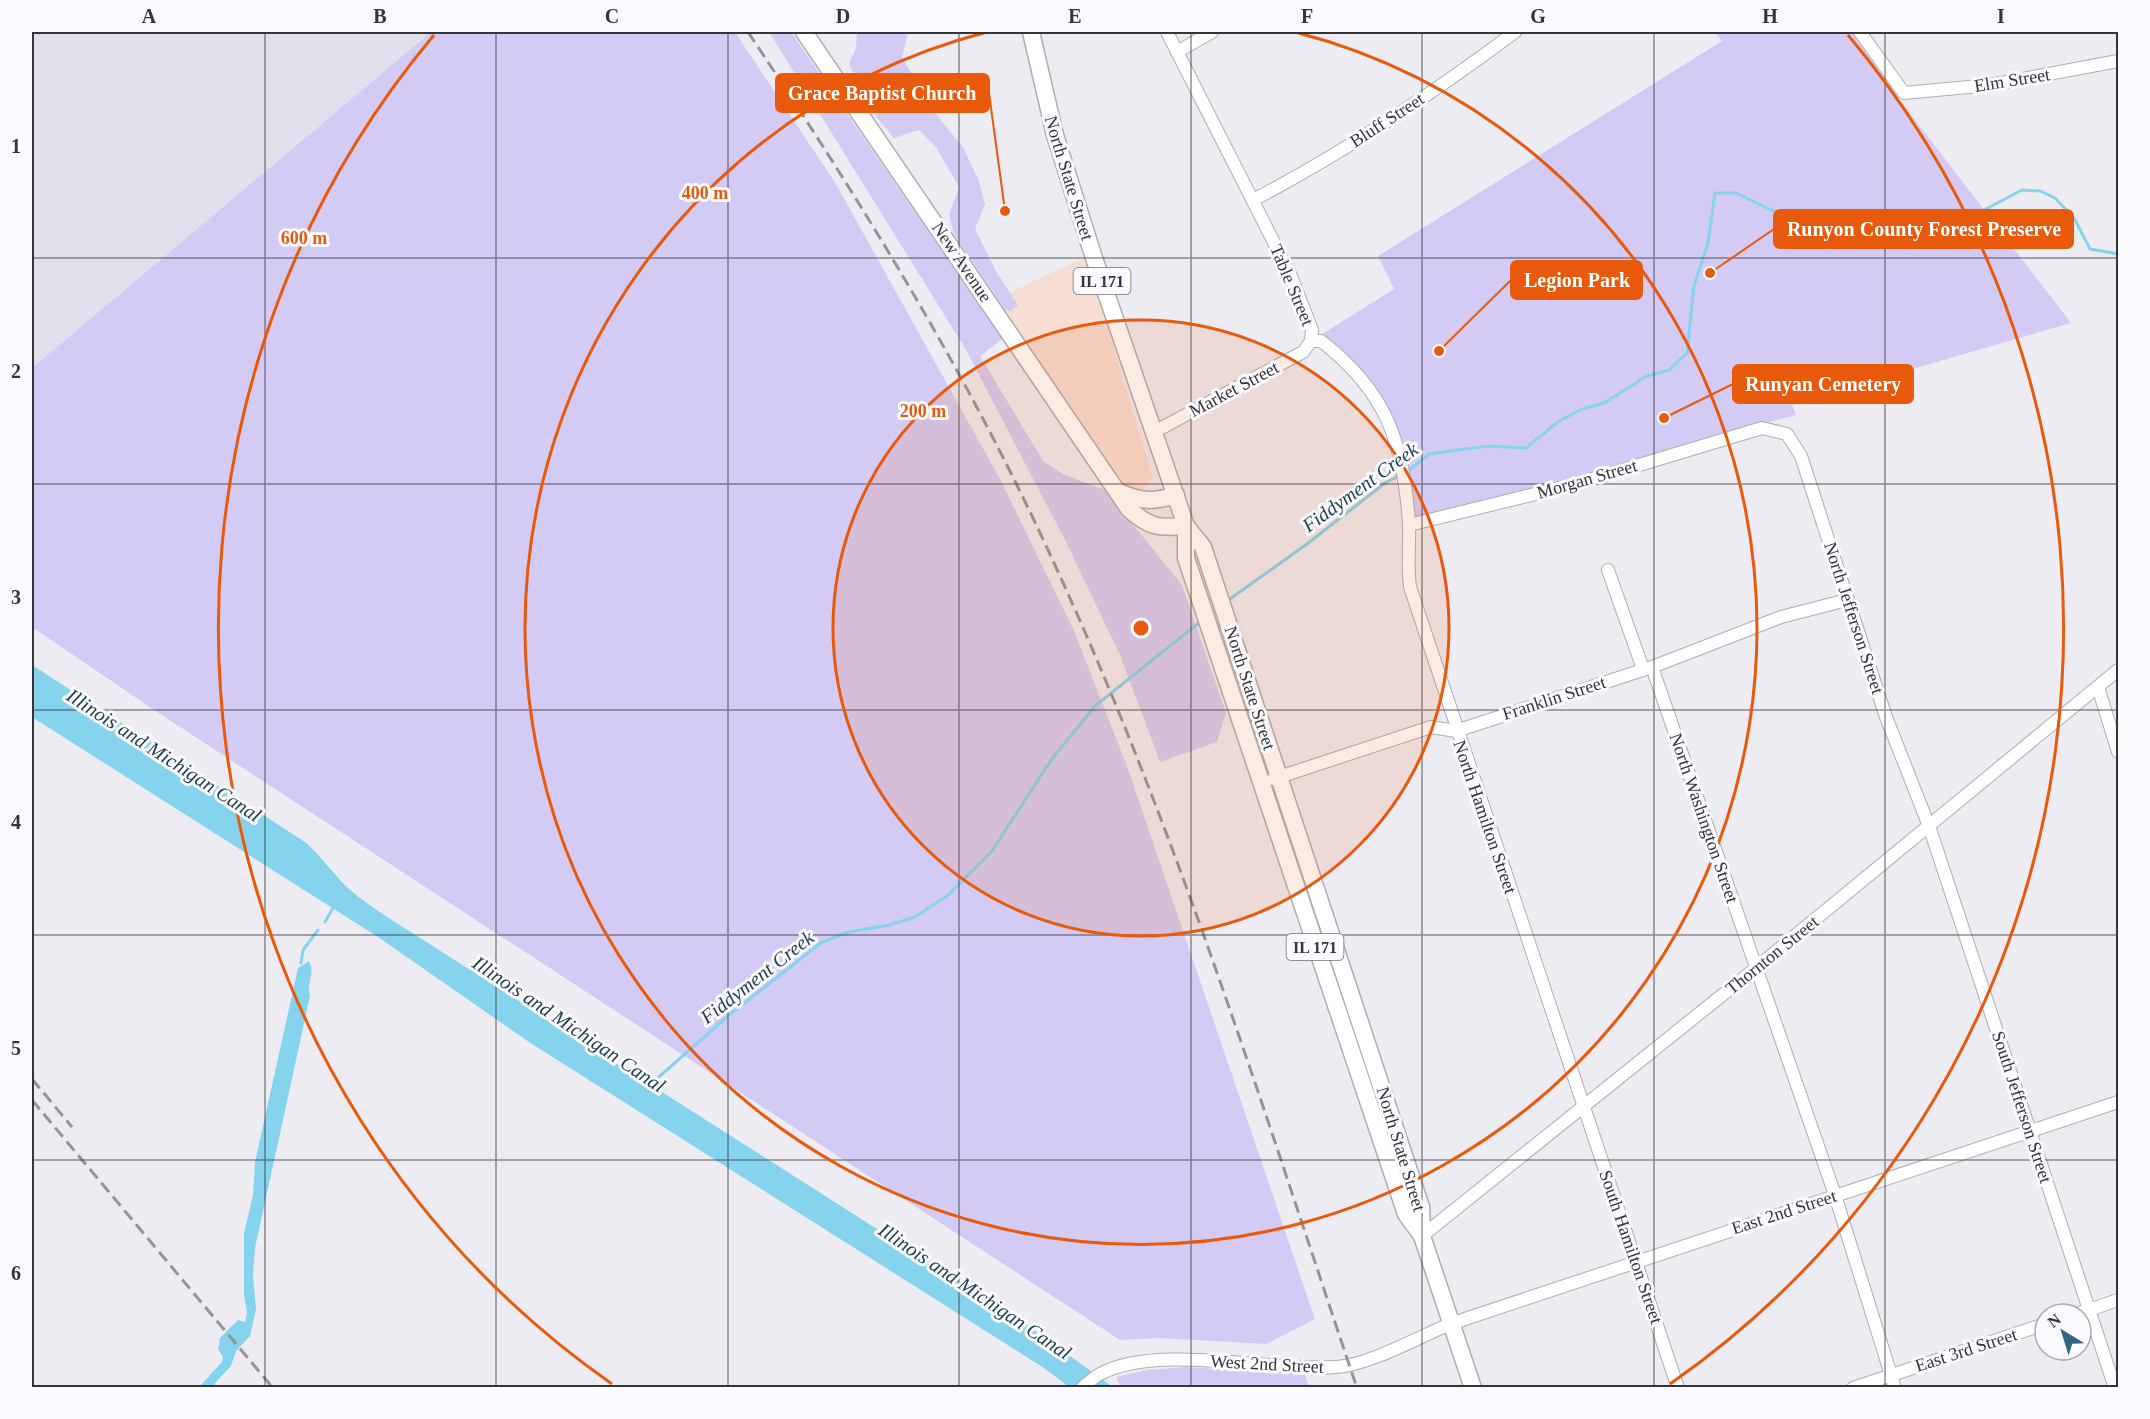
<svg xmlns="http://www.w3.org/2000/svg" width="2150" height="1419" font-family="'Times New Roman',serif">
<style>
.commercial{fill:#f6ded3}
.built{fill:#e1dfec}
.green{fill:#d4cbf5}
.water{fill:#85d3ec}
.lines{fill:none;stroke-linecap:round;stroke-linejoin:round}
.stream{stroke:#85d3ec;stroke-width:3}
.minor-casing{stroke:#aeadb3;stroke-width:14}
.major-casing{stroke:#aeadb3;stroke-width:19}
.minor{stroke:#fff;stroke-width:12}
.major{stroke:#fff;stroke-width:16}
.rail{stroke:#959398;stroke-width:3;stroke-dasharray:12 6;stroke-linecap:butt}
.grid{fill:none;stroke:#353437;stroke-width:1.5;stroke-opacity:0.55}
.ring{fill:none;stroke:#e8590c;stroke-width:3}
.labels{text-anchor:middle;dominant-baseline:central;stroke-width:6;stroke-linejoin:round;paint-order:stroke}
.shield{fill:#fbfafe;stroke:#706f73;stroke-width:1.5}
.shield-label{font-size:16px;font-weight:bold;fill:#353437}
.street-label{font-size:18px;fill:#353437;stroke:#fbfafe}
.water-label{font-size:20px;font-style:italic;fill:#1c404c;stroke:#fbfafe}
.centre{fill:#e8590c;stroke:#fbfafe;stroke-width:3}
.ring-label{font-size:18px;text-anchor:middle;font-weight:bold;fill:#e8590c;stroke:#fbfafe;stroke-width:6;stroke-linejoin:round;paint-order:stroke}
.leader{fill:none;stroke:#e8590c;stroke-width:2}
.callout-dot{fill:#e8590c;stroke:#fbfafe;stroke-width:2}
.callout{fill:#e8590c;stroke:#e8590c;stroke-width:2}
.callout-label{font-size:20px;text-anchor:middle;font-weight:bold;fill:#fff}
.neatline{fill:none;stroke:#353437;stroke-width:2}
.grid-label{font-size:20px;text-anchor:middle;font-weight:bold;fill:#353437}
</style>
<rect width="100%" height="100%" fill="#eeecf3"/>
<polygon class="commercial" points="1086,257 1152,474 1151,480 1142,490 1132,492 1122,485 995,299"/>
<polygon class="built" points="32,32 431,32 32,368"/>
<g class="green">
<polygon points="431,32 735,32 836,184 1000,479 1074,631 1128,769 1315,1319 1266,1344 1157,1338 1120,1340 154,710 32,627 32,368"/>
<polygon points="769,32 791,32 1002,339 980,356 1043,461 1063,474 1105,490 1182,585 1226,713 1217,742 1160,762 1120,655 1065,540 966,350"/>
<polygon points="857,32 908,32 902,57 934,112 963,147 979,181 985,204 975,229 996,271 1018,305 1011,311 1004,308 954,234 949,215 959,187 936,147 919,130 894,138 878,119 849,64 856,48"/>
<path d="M1716 32H1852L1899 99 2071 323 1792 404 1796 415 1696 442 1576 481 1414 519C1407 482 1404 440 1387 406 1372 377 1343 356 1319 336L1394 289 1378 256 1722 41Z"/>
<polygon points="1186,1367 1305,1375 1309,1387 1121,1387 1116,1377 1146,1370"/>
</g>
<g class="water">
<path d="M32 665 305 842C317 853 325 863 335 874 348 891 367 903 384 915L1023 1322 1113 1387H1069L1044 1368 529 1042 378 937 32 717Z"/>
<path d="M309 961C316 973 306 983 310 996L255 1248 253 1275 256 1309 250 1336 236 1351 231 1366 215 1383V1387H199L222 1362 223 1357 218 1349 220 1338 238 1320 245 1322 247 1312 244 1295V1233L253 1195 255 1162 298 968Z"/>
</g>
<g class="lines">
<g class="stream">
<polyline points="1407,472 1429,454 1488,446 1526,448 1559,421 1582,409 1604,403 1647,376 1669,370 1687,353 1694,286 1708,243 1715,193 1736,193 1769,209 1813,226 1900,237 1937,230 1961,222 2022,190 2040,191 2055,198 2074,218 2090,249 2118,254"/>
<polyline points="1227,601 1307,544 1385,483 1401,475"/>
<polyline points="325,922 333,908"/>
<polyline points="301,963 303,950 318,930"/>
<polyline points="652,1083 728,1016 822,942 849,932 889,925 915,917 947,896 992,851 1051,760 1095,706 1200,622"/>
</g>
<g class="minor-casing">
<g id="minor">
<polyline points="1860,32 1904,93 1990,85 2118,61"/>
<polyline points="1177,52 1212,32"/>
<path d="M1253 200C1345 152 1432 94 1515 32"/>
<path d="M1311 341H1321C1387 392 1403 442 1409 523 1410 545 1407 565 1410 587L1678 1388"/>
<polyline points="1154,432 1303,352 1311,341 1312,330 1291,276 1167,32"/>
<polyline points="1409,525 1576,484 1762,428 1787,434 1801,456 1886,717 1929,826 2115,1388"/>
<polyline points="1608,570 1643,669"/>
<polyline points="1652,667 1835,1195 1895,1388"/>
<polyline points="2098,687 2118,752"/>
<polyline points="1273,779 1431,727 1456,731 1652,667 1781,617 1847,600"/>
<polyline points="1422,1236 1756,968 2118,670"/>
<polyline points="2077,1314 2118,1300"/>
<path d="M1082 1388C1088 1383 1094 1377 1100 1374 1159 1343 1268 1372 1336 1367 1369 1365 1419 1337 1450 1324L2118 1102"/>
<polyline points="1853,1388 2045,1324"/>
</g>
</g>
<g class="major-casing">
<g id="major">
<path d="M804 32 1129 509C1150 528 1159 528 1186 526"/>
<polyline points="1031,32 1055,135 1093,255 1186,526 1203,547 1421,1207 1422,1236 1473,1388"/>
<path d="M1119 492C1141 502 1154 502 1176 495"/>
<polyline points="1186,526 1186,558 1406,1214 1422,1236"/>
</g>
</g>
<use href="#minor" class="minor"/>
<use href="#major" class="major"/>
<g class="rail">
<path d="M748 32C859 198 964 368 1048 550 1174 820 1262 1106 1357 1388"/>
<polyline points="32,1079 72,1127"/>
<polyline points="32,1100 273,1388"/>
</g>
</g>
<path class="grid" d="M265 32V1388M496 32V1388M728 32V1388M959 32V1388M1191 32V1388M1422 32V1388M1654 32V1388M1885 32V1388M32 258H2118M32 484H2118M32 710H2118M32 935H2118M32 1160H2118"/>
<circle cx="1141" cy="628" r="308" fill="#e8590c" fill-opacity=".12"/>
<g class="ring">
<circle cx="1141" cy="628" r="308"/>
<path d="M1295 32A616 616 0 1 1 987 32"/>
<path d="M612 1384A923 923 0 0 1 434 35M1848 35A923 923 0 0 1 1670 1384"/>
</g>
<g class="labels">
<g class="shield">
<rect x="1073.5" y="268" width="57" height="26" rx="4.5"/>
<rect x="1286.5" y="934" width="57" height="26" rx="4.5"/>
</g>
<g class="shield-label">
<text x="1102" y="281">IL 171</text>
<text x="1315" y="947">IL 171</text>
</g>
<g class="street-label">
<text transform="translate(2012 80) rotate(-9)">Elm Street</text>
<text transform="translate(1387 120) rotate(-33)">Bluff Street</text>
<text transform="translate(1069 178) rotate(73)">North State Street</text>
<text transform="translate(962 262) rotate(56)">New Avenue</text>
<text transform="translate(1292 285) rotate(67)">Table Street</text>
<text transform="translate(1234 389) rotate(-28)">Market Street</text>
<text transform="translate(1587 479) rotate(-16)">Morgan Street</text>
<text transform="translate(1854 618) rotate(72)">North Jefferson Street</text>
<text transform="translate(1250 688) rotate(72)">North State Street</text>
<text transform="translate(1554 698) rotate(-18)">Franklin Street</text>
<text transform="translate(1485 817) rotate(71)">North Hamilton Street</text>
<text transform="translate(1704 818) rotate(71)">North Washington Street</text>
<text transform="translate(1772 955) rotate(-39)">Thornton Street</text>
<text transform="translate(2022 1107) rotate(72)">South Jefferson Street</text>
<text transform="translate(1401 1149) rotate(73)">North State Street</text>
<text transform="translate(1784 1212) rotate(-18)">East 2nd Street</text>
<text transform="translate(1631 1247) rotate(71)">South Hamilton Street</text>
<text transform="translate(1966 1350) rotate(-18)">East 3rd Street</text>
<text transform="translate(1267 1364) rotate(3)">West 2nd Street</text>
</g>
<g class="water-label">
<text transform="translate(1360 487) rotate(-36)">Fiddyment Creek</text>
<text transform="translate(164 755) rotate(33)">Illinois and Michigan Canal</text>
<text transform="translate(757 977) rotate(-38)">Fiddyment Creek</text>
<text transform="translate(569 1024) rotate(34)">Illinois and Michigan Canal</text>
<text transform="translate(975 1291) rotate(34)">Illinois and Michigan Canal</text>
</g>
</g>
<circle cx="1141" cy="628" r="9" class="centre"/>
<g class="ring-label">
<text x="705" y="199">400 m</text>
<text x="304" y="244">600 m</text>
<text x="923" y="417">200 m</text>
</g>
<path class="leader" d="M1005 211L989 93M1710 273L1774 229M1439 351L1511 280M1664 418L1733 384"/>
<g class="callout-dot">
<circle cx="1005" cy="211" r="6"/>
<circle cx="1710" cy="273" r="6"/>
<circle cx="1439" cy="351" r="6"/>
<circle cx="1664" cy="418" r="6"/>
</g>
<g class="callout">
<rect x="776" y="74" width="213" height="38" rx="6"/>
<rect x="1774" y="210" width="299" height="38" rx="6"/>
<rect x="1511" y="261" width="131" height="38" rx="6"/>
<rect x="1733" y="365" width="180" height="38" rx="6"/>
</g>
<g class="callout-label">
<text x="882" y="100">Grace Baptist Church</text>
<text x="1924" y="236">Runyon County Forest Preserve</text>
<text x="1577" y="287">Legion Park</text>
<text x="1823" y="391">Runyan Cemetery</text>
</g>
<rect width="2150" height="1419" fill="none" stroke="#fbfafe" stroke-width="66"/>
<g transform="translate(2063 1332) rotate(322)"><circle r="28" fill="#fbfafe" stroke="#acabae" stroke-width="1.5"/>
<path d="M0-4.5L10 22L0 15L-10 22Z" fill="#316582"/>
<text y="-9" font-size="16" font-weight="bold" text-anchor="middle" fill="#353437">N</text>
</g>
<rect x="33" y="33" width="2084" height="1353" class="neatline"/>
<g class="grid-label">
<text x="149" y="23">A</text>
<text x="380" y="23">B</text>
<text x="612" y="23">C</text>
<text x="843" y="23">D</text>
<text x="1075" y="23">E</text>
<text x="1307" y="23">F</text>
<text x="1538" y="23">G</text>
<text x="1770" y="23">H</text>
<text x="2001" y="23">I</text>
<text x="16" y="153">1</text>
<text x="16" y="378">2</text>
<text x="16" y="604">3</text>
<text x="16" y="829">4</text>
<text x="16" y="1055">5</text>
<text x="16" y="1280">6</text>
</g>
</svg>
